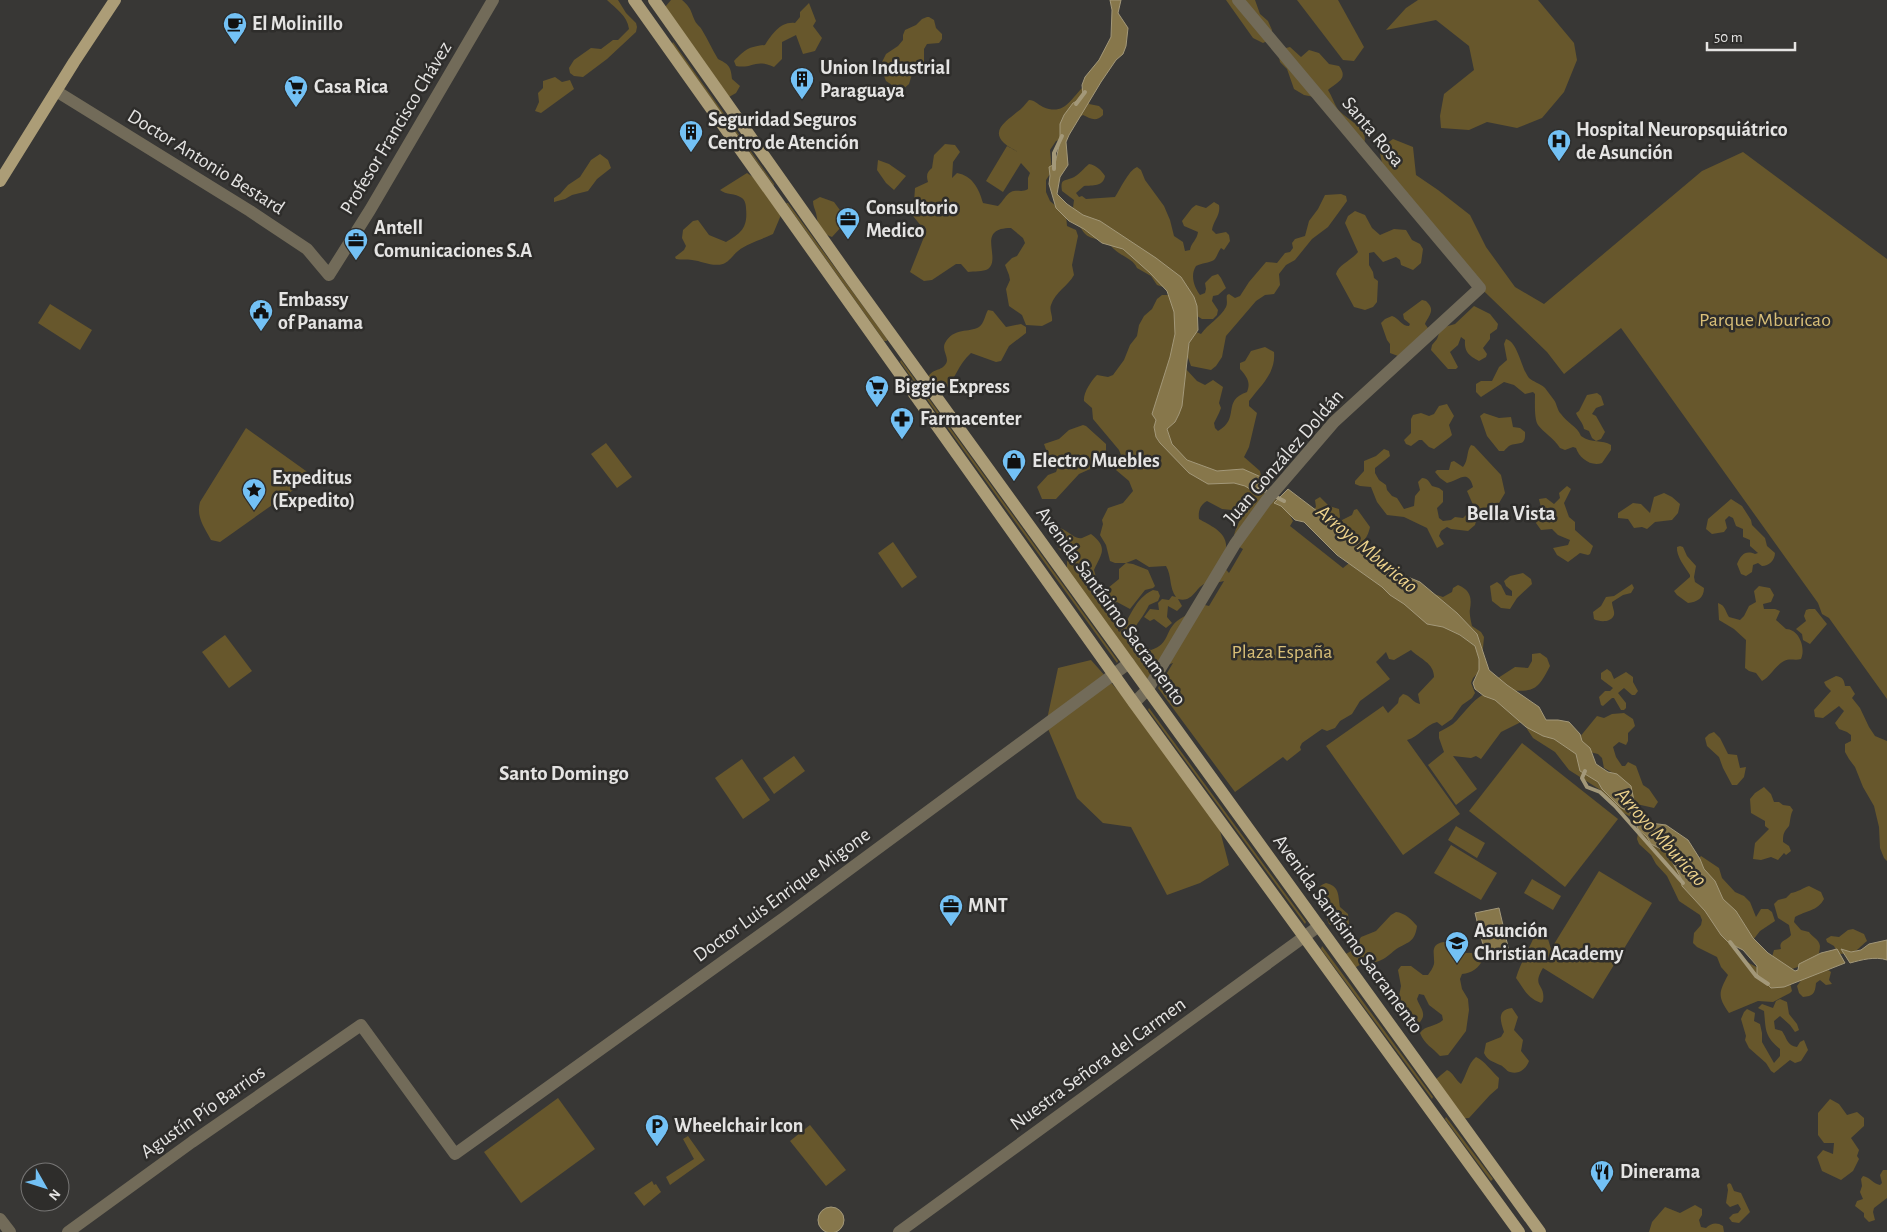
<svg xmlns="http://www.w3.org/2000/svg" width="1887" height="1232" font-family="'Alegreya Sans',sans-serif">
<style>
.green{fill:#67572c;fill-rule:evenodd}
.water{fill:#87774b;stroke:#a39879}
.lines{fill:none;stroke-linecap:round;stroke-linejoin:round}
.stream{stroke:#a39879;stroke-width:4}
.minor{stroke:#726b59;stroke-width:12}
.major{stroke:#ac9d77;stroke-width:12}
.labels{text-anchor:middle;dominant-baseline:central;stroke-width:5;stroke-linejoin:round;paint-order:stroke}
.poi-label{font-size:20px;font-weight:bold;fill:#e5e4e3;stroke:#2e2d2b;text-anchor:start}
.street-label{font-size:20px;fill:#e5e4e3;stroke:#2e2d2b}
.park-label{font-size:20px;fill:#d9bf78;stroke:#2e2d2b}
.neighbourhood-label{font-size:21px;font-weight:bold;fill:#e5e4e3;stroke:#2e2d2b}
.water-label{font-size:21px;font-style:italic;fill:#edd28b;stroke:#2e2d2b}
</style>
<rect width="100%" height="100%" fill="#383735"/>
<g class="green">
<path d="M607 0H618L626 13 636 23 637 27 636 32 607 59 583 77 574 76 570 73 569 68 574 60 591 48 601 49 613 40H618L629 29C627 15 616 9 607 0Z"/>
<path d="M671 0H682C692 9 690 10 695 21 696 24 700 26 702 30 708 40 712 49 718 59 728 64 731 66 732 79L740 86 736 93 729 97 665 7Z"/>
<polygon points="1226,0 1255,0 1260,14 1268,21 1272,30 1269,40 1263,43 1253,38"/>
<polygon points="1297,0 1338,0 1364,47 1354,61 1343,60"/>
<polygon points="1418,0 1538,0 1574,43 1577,60 1564,92 1542,118 1517,128 1487,122 1469,130 1441,128 1440,116 1444,94 1474,70 1469,46 1436,20 1386,30 1406,8"/>
<path d="M809 3 816 21 813 26 822 38 815 51 803 54 796 35 782 42V59L774 67C755 58 753 69 736 66L734 61C746 49 748 47 765 45 772 34 781 21 795 23L800 17V12Z"/>
<polygon points="927,17 929,17 934,20 936,28 942,34 942,39 939,43 927,44 924,49 924,63 914,68 909,84 901,91 886,81 880,66 886,54 898,46 903,40 903,35 905,30 916,25 922,19"/>
<polygon points="673,42 774,184 774,186 672,44"/>
<path d="M1290 47 1301 57 1309 50 1319 53 1329 64 1339 66C1349 79 1337 82 1328 90 1332 96 1334 103 1337 108 1345 120 1370 127 1364 144L1314 97 1304 95 1294 89 1287 69 1280 62 1279 57 1286 48Z"/>
<polygon points="555,77 562,82 570,80 574,89 541,113 535,111 539,102 538,93 543,88 543,81"/>
<path d="M1083 87 1090 93 1089 104 1099 106 1103 110V115C1096 122 1091 119 1083 115L1078 118 1061 139 1056 141 1050 150 1052 171 1046 180V192L1050 201 1066 215 1067 226 1076 230 1078 236 1072 265 1074 275C1068 286 1055 292 1051 305 1049 310 1053 316 1052 321L1042 326 1026 325 1022 315 1009 306 1006 289 1010 280 1009 275 1005 265 1012 258 1017 256 1025 243 1023 238 1011 228C975 228 1002 258 988 269 983 272 974 271 968 272L961 264H956L932 280 924 281 910 272 926 232 913 216 915 188 928 182C926 175 927 172 932 168L934 155 945 144 955 145 960 152 953 162 952 178 957 173C973 176 979 189 983 203L998 206C1003 202 1005 195 1011 192 1017 189 1022 193 1028 189V178L1030 173 1021 163 1003 192 986 181 1007 146 1018 152C1014 149 1008 147 1004 143 990 130 1008 120 1017 112 1022 109 1025 104 1029 100 1035 100 1037 104 1043 107 1064 116 1070 100 1083 87Z"/>
<polygon points="1393,139 1413,147 1416,175 1438,190 1470,215 1486,247 1515,287 1544,304 1702,171 1743,152 1887,259 1887,699 1829,618 1822,614 1818,603 1621,328 1564,374 1547,352 1462,270 1386,182 1379,149"/>
<polygon points="600,154 608,160 611,168 597,179 588,191 572,195 565,199 554,202 554,198 560,194 568,185 580,177 591,160"/>
<polygon points="878,160 889,164 906,176 894,190 886,183 877,170"/>
<path d="M1089 164C1096 165 1101 170 1105 176 1103 187 1093 185 1084 186L1076 193 1079 197 1082 196 1086 199 1115 197C1121 188 1128 171 1137 167L1141 170 1145 180 1164 206 1170 220 1174 236 1183 242 1185 251 1190 250C1191 243 1197 240 1198 232L1184 226 1182 221 1192 208 1196 205 1206 208 1214 202 1219 205C1221 215 1213 221 1212 230L1216 234 1226 232 1229 235 1230 241 1224 250 1221 248C1218 252 1217 257 1214 260 1209 263 1202 263 1196 266 1190 275 1194 287 1200 295L1205 293 1206 289 1205 283 1212 276 1218 274 1221 278 1226 288 1218 295 1213 296 1212 301 1218 310 1217 315 1213 319H1202L1192 313 1172 290 1157 285 1151 276 1137 268C1132 256 1115 256 1108 241 1081 237 1088 236 1072 216L1074 200 1062 191C1060 179 1064 181 1072 178 1078 176 1084 168 1089 164Z"/>
<path d="M747 173 753 177 781 215 773 234C761 240 748 243 738 251 733 255 729 262 723 264 712 267 702 261 692 260 687 259 681 260 676 259L675 257 684 250 686 246 682 238 683 230 693 221 698 220 709 235 726 242C741 233 748 228 746 208 746 205 745 200 742 198 735 193 726 195 720 190Z"/>
<path d="M1341 194 1346 196 1347 201 1328 227 1312 239 1295 260 1286 265 1279 274 1280 285 1274 294 1265 295 1256 301 1226 336 1222 357 1216 366 1211 370 1191 366 1186 352 1194 331 1201 334C1208 324 1220 318 1226 307 1228 303 1226 299 1227 295L1229 294 1235 298 1240 296 1249 282 1266 262 1277 263 1285 253 1290 252 1293 248 1292 243 1295 239 1305 236 1309 221 1318 209 1325 195Z"/>
<path d="M820 197 834 202 845 217 843 225 832 237C817 231 819 227 816 213 815 209 813 206 813 201Z"/>
<polygon points="786,203 788,203 887,339 887,341 884,341"/>
<path d="M1355 211 1365 215 1372 228 1380 235 1394 229 1406 230 1412 240 1420 244 1423 249 1421 263 1413 270 1401 265 1400 260 1396 257 1383 262 1374 252 1369 253V265L1373 272 1374 278 1378 281 1377 302 1373 307 1365 310 1354 307 1336 274C1338 265 1352 260 1358 252L1345 223 1348 216Z"/>
<path d="M1162 295H1168L1172 298 1185 368 1197 381 1205 385 1213 380 1223 387 1219 403 1221 408 1219 413 1214 423 1215 428 1218 431C1241 418 1221 401 1247 392 1251 382 1247 377 1240 369V363L1245 361 1251 351 1265 347 1274 352C1276 373 1261 385 1249 401V406L1257 413 1249 447 1244 457 1260 471 1264 491 1281 503 1288 511 1293 521 1290 526 1343 568 1359 555 1415 584 1425 587 1428 592 1443 597 1452 592 1453 588 1458 585C1470 590 1472 597 1470 609 1469 614 1471 621 1472 626L1481 632 1484 637 1481 670 1473 678 1471 683 1475 693 1472 698 1462 705 1452 719 1442 726 1437 722C1425 725 1419 737 1407 740L1460 814 1403 855 1326 746 1383 706 1388 713 1398 703 1399 698 1403 694C1410 695 1413 703 1420 704L1418 694 1434 677C1434 663 1420 659 1411 650L1394 660 1389 659 1386 652 1376 662 1390 679 1360 701 1352 714 1340 721 1335 728 1327 731 1322 729 1302 743 1300 747 1301 750 1287 761 1283 757 1235 792 1158 688 1173 663 1161 667 1148 680 1067 571V555L1059 549 1051 535 1058 528C1066 528 1074 540 1082 538 1085 537 1088 535 1091 534 1109 548 1101 554 1094 570L1097 581 1096 586 1108 604V614L1118 622V631L1120 632C1130 618 1135 598 1153 590L1158 591 1160 596 1158 601 1149 605C1144 616 1136 624 1131 635L1137 643 1151 650C1170 644 1164 632 1177 621 1184 616 1197 610 1205 605L1209 606 1224 581C1219 583 1210 581 1204 584 1195 589 1192 603 1178 599L1182 606 1177 611 1168 606 1167 617 1172 623 1166 628 1154 619 1150 621 1144 617 1150 609 1159 610 1158 603 1162 599 1169 600 1172 596 1176 597C1169 588 1172 576 1166 566L1149 567 1136 559 1126 563 1133 564 1148 570 1155 586 1153 588 1145 590 1130 609 1117 602 1112 604 1110 603 1108 588 1119 579V569L1126 563H1115L1110 561 1106 545 1100 535 1103 524 1102 520 1108 508 1123 503 1133 491 1129 481 1116 470 1121 455 1119 450 1093 419 1092 408 1084 401C1083 393 1091 381 1097 375L1108 377 1113 375 1124 360 1130 345 1137 336 1139 325 1144 316 1152 309 1157 299ZM1207 501 1222 509 1232 510 1241 515C1239 528 1225 540 1243 549L1229 573 1220 563C1221 558 1225 553 1226 548 1228 532 1209 525 1199 519 1198 511 1200 505 1207 501Z"/>
<path d="M1422 300 1426 301C1436 310 1429 315 1425 324L1430 331 1398 356 1390 353V344L1387 340 1381 323 1385 319 1392 316C1399 318 1401 326 1409 326L1410 324 1404 319 1403 314Z"/>
<polygon points="50,304 92,330 80,350 38,323"/>
<path d="M1474 306 1490 314 1498 324 1497 329 1490 334V339L1483 348 1487 354 1486 357 1479 361C1470 356 1464 353 1465 340L1461 337 1458 345 1450 352 1458 367 1456 369H1448L1431 350 1432 345 1437 339 1441 328 1455 324Z"/>
<path d="M988 310 993 311 1006 327 1021 324 1026 327V333L1009 346 1001 361 996 362 971 353C958 364 955 381 942 393L937 391 927 379C932 368 939 372 945 365 951 358 941 351 945 343 954 327 969 333 979 327 984 324 985 315 988 310Z"/>
<path d="M1506 339C1518 342 1521 368 1529 378 1533 382 1540 383 1545 388 1548 392 1551 396 1554 400 1557 404 1557 410 1561 414 1567 423 1577 426 1581 436 1592 444 1602 439 1611 445V450L1602 463C1591 467 1579 458 1576 448L1573 447 1565 450 1560 448C1554 438 1543 432 1538 425 1534 419 1535 402 1535 394L1533 392 1525 394 1514 385 1504 382 1481 397 1476 392V384L1481 381H1492L1499 367 1507 360 1504 344Z"/>
<polygon points="901,360 1118,661 1117,663 900,362"/>
<path d="M1597 393 1601 396 1604 405 1596 408 1592 414 1596 416 1605 432 1601 439 1596 441 1592 438 1589 431 1584 429C1583 422 1578 419 1576 413L1579 411 1587 395Z"/>
<polygon points="1447,404 1454,416 1449,425 1452,435 1450,437 1434,449 1429,447 1422,440 1419,440 1411,446 1406,444 1404,440 1411,433 1411,419 1413,415 1421,413 1429,416 1434,414 1439,406"/>
<path d="M1484 413 1499 418 1511 417 1513 427 1520 428 1525 432C1526 446 1520 442 1511 445 1508 446 1506 449 1504 451H1499L1487 436 1480 416Z"/>
<polygon points="1083,425 1086,426 1106,444 1106,458 1099,465 1079,474 1056,499 1042,499 1037,487 1048,475 1056,472 1058,467 1053,455 1048,455 1044,444 1059,439 1069,430"/>
<path d="M246 428 313 476 220 542 211 540C204 527 196 517 200 502Z"/>
<polygon points="606,443 632,477 617,488 591,454"/>
<path d="M1471 445 1474 446 1501 475 1505 493 1499 503 1479 510 1475 525 1468 531 1451 529 1447 527 1441 531 1439 536 1444 544 1437 548 1427 528 1404 517 1387 515 1377 502 1371 487 1360 486 1355 484V481L1364 471V461L1376 456 1384 449 1389 451 1390 456 1375 468V473L1379 480 1386 485 1387 490 1392 496 1397 498 1404 509 1414 506 1415 496 1420 490 1418 482 1422 478C1428 478 1429 482 1432 486L1439 488 1443 491V502L1437 508 1439 518 1443 521 1451 520 1455 517 1463 518 1474 507 1467 491 1473 487C1468 468 1458 481 1447 483L1440 478 1435 472 1437 470H1449L1451 462 1454 461 1463 467C1469 459 1466 452 1471 445Z"/>
<polygon points="1567,486 1571,489 1564,503 1569,517 1575,522 1575,530 1593,546 1590,554 1588,555 1580,553 1568,562 1557,555 1553,548 1568,545 1570,540 1558,535 1552,529 1541,530 1536,523 1542,512 1539,499 1546,498 1554,504 1560,498 1559,493"/>
<polygon points="1664,493 1672,497 1680,504 1678,513 1672,520 1655,522 1647,529 1642,527 1634,528 1628,519 1618,518 1618,513 1633,503 1641,504 1650,513 1654,497"/>
<polygon points="1320,497 1329,506 1339,509 1340,517 1337,521 1329,524 1312,511 1316,507 1315,500"/>
<path d="M1731 499 1742 506 1751 520 1752 525 1765 538 1767 546 1775 553C1775 560 1769 566 1762 566L1758 563 1753 565 1752 572 1746 576 1741 574 1737 564C1741 555 1745 550 1755 554L1758 553 1750 546V540L1743 537V529L1736 526 1733 518 1729 516 1725 520 1727 528 1724 532 1712 534 1706 529 1708 519Z"/>
<path d="M1357 509 1370 527C1367 541 1362 540 1357 551L1341 533 1342 520 1352 515 1354 510Z"/>
<polygon points="893,542 917,577 902,588 878,553"/>
<path d="M1680 546 1683 547 1687 556 1696 566 1694 577 1695 582 1704 588C1704 598 1697 602 1688 603L1677 595 1674 591 1690 577V575C1685 567 1676 556 1677 547Z"/>
<polygon points="1523,573 1531,579 1532,584 1517,598 1510,609 1501,608 1492,601 1490,586 1497,582 1501,585 1506,595 1512,596 1512,591 1506,586 1504,581 1510,576"/>
<path d="M1632 584 1634 588 1631 593 1623 595 1612 602C1612 606 1615 612 1614 615 1611 623 1599 622 1594 619L1593 612 1601 606 1606 597 1614 596Z"/>
<path d="M1759 586 1770 588 1774 595 1771 602 1763 604 1764 609H1775L1780 611 1776 620 1786 629C1799 629 1806 648 1801 659 1795 661 1790 658 1784 661 1775 666 1770 677 1762 681L1756 673 1749 671 1745 668 1746 640 1734 629 1719 620 1718 603C1726 606 1725 611 1729 617L1740 620 1744 616 1749 606 1756 602 1754 591Z"/>
<polygon points="1809,609 1815,609 1827,624 1810,644 1803,640 1802,634 1796,629 1806,621 1804,616 1806,610"/>
<polygon points="225,635 252,671 229,688 202,652"/>
<path d="M1540 653 1547 658 1550 666C1537 692 1533 692 1505 690L1498 678 1515 667 1528 668 1532 661V654Z"/>
<polygon points="1091,660 1129,703 1219,827 1229,865 1200,883 1167,895 1131,827 1103,823 1077,798 1046,724 1058,668"/>
<polygon points="1607,669 1611,672 1614,679 1626,672 1633,677 1633,682 1638,691 1635,695 1632,695 1624,688 1618,693 1626,703 1626,708 1624,710 1621,710 1614,698 1612,698 1603,706 1601,705 1599,697 1605,691 1610,691 1613,688 1601,679 1601,673"/>
<path d="M1836 676C1843 677 1844 680 1845 686H1850L1855 694 1852 698 1860 708 1869 727 1875 736 1887 741V861L1884 858 1880 848 1879 827 1874 806 1863 787 1855 767 1849 759 1845 752V744L1851 741V735L1847 732 1839 729 1835 723 1844 711 1839 706 1823 718 1815 717 1814 710 1831 691 1826 686 1824 682Z"/>
<path d="M1484 694H1495L1525 720 1501 732 1481 759 1476 756 1471 758 1453 756 1477 789 1456 805 1428 765 1444 752 1439 738V732C1444 729 1449 727 1453 724 1464 714 1471 701 1484 694Z"/>
<polygon points="1149,708 1306,922 1305,924 1148,710"/>
<polygon points="1624,713 1633,719 1635,726 1628,733 1628,741 1626,745 1619,742 1613,747 1616,757 1622,766 1625,766 1628,762 1636,766 1643,785 1649,789 1658,802 1654,808 1632,803 1634,814 1629,816 1616,809 1602,791 1569,770 1555,752 1533,738 1527,729 1526,724 1573,745 1614,781 1613,773 1604,768 1602,758 1598,754 1590,752 1579,738 1597,716 1604,718 1612,714"/>
<polygon points="1714,732 1720,738 1728,754 1737,755 1740,768 1746,767 1744,777 1737,785 1732,785 1723,768 1719,757 1707,746 1705,738 1709,734"/>
<polygon points="1522,743 1618,819 1565,887 1469,811"/>
<polygon points="794,756 805,771 774,794 763,778"/>
<polygon points="742,759 770,800 743,819 715,778"/>
<path d="M1764 787 1771 794 1774 802H1779L1783 805 1790 806 1793 810C1790 815 1790 824 1789 826 1784 832 1783 833 1783 842L1789 846 1791 851 1786 855 1784 853 1778 860 1771 857 1761 860 1753 859 1755 843 1769 829 1765 826V821L1751 813 1750 799 1755 793Z"/>
<polygon points="1456,826 1485,843 1477,858 1448,840"/>
<path d="M1642 830 1665 848 1670 859 1674 862 1736 943C1736 946 1735 949 1736 951 1740 962 1778 977 1790 983L1792 991 1790 993 1773 1002 1758 1001 1729 1013C1717 996 1719 992 1728 975L1721 967 1717 957 1697 947 1693 943 1694 933 1701 925 1702 920 1700 915 1679 901 1667 876 1656 864 1651 855 1639 844 1637 839 1638 833Z"/>
<polygon points="1451,845 1497,873 1481,900 1434,873"/>
<polygon points="1701,856 1719,868 1722,878 1735,892 1744,896 1750,902 1756,917 1761,909 1768,909 1772,912 1775,921 1760,931 1753,940 1695,876 1699,858"/>
<path d="M1599 871 1652 903 1593 999 1543 968C1531 988 1546 983 1543 1001L1541 1003C1526 997 1525 990 1516 978 1520 964 1528 951 1534 937L1543 935 1548 939 1551 949Z"/>
<polygon points="1532,879 1561,896 1553,910 1524,893"/>
<path d="M1326 883C1340 886 1338 896 1340 907L1348 914 1349 924 1342 931 1329 924C1327 920 1327 916 1326 912 1323 902 1308 890 1326 883Z"/>
<path d="M1809 886 1821 892 1824 899C1818 911 1805 911 1795 917L1794 922 1801 930 1809 932C1812 937 1819 939 1820 946 1820 950 1818 955 1818 960L1789 970 1772 957 1774 950 1781 949C1778 940 1787 941 1791 935L1789 925 1778 918 1774 904 1778 900 1786 898 1791 893C1798 892 1803 888 1809 886Z"/>
<path d="M1396 912C1405 913 1411 919 1417 926 1415 943 1407 942 1395 950 1390 954 1385 959 1379 961 1369 965 1362 961 1354 969L1344 955 1353 950 1361 937 1376 931 1391 915Z"/>
<path d="M1853 929 1864 934 1867 941C1853 953 1857 953 1838 954L1834 946 1827 942 1826 939 1831 936 1839 937 1848 930Z"/>
<path d="M1444 942 1449 944 1459 955C1469 951 1475 952 1483 959 1479 968 1472 973 1462 974L1460 979 1462 989 1468 999 1469 1010 1466 1031 1448 1055 1440 1056C1433 1048 1424 1044 1420 1033 1425 1025 1436 1027 1443 1020L1442 1015 1429 1005 1424 995 1419 994 1417 999C1420 1008 1428 1014 1419 1023L1413 1022 1398 1001 1401 986 1398 970 1401 966H1411L1423 975H1428C1430 972 1433 968 1434 964 1435 955 1429 944 1444 942Z"/>
<polygon points="1322,946 1433,1097 1432,1099 1321,949"/>
<path d="M1827 969 1831 972 1829 980 1832 984 1826 985 1820 980 1816 983C1815 994 1813 996 1803 997L1799 993 1797 986 1802 979Z"/>
<path d="M1780 999 1787 1002 1789 1014 1797 1024 1799 1030 1795 1032 1790 1025 1780 1016 1774 1021 1775 1029 1782 1031C1787 1038 1787 1046 1797 1047L1800 1042 1804 1040 1808 1050 1801 1061 1795 1063 1790 1060 1774 1073 1771 1071 1766 1063 1749 1048 1745 1040 1746 1036 1741 1019 1744 1012 1747 1009 1755 1013 1754 1021 1760 1024 1762 1033V1042L1774 1063 1780 1056V1049C1764 1036 1766 1029 1764 1011L1758 1008 1762 1004 1773 1008 1776 1001Z"/>
<path d="M1512 1008 1518 1017 1514 1030 1523 1040 1521 1051 1529 1061C1526 1069 1519 1075 1510 1072 1506 1071 1504 1066 1500 1065 1492 1061 1488 1061 1484 1053L1486 1043 1501 1037 1504 1032C1500 1020 1497 1010 1512 1008Z"/>
<path d="M1476 1057C1485 1061 1491 1071 1499 1078L1498 1088 1490 1095 1469 1118 1456 1119 1435 1080 1447 1070C1454 1073 1455 1080 1461 1084 1467 1075 1467 1065 1476 1057Z"/>
<polygon points="558,1098 595,1149 521,1203 484,1152"/>
<polygon points="1830,1099 1839,1104 1847,1115 1857,1112 1864,1118 1864,1126 1851,1138 1859,1150 1857,1156 1859,1159 1853,1171 1841,1180 1822,1171 1817,1157 1823,1150 1833,1154 1834,1143 1824,1143 1818,1135 1818,1113"/>
<polygon points="1446,1117 1493,1179 1491,1181 1445,1119"/>
<polygon points="810,1125 846,1170 826,1186 790,1141"/>
<polygon points="688,1136 705,1160 670,1185 666,1177 694,1159 683,1139"/>
<path d="M1883 1170H1887V1198L1874 1208 1873 1212 1875 1220 1869 1222 1864 1217V1213L1855 1206 1857 1201 1863 1199 1860 1192 1862 1186 1861 1179 1863 1176C1870 1177 1873 1184 1880 1185L1882 1183 1880 1175Z"/>
<polygon points="652,1181 654,1185 656,1184 661,1192 644,1206 634,1193"/>
<polygon points="1729,1183 1731,1184 1734,1191 1741,1193 1750,1212 1739,1223 1732,1222 1729,1218 1733,1214 1738,1213 1741,1209 1738,1204 1730,1207 1726,1203 1728,1190 1727,1185"/>
<path d="M1695 1205 1702 1209V1215L1699 1220 1701 1227 1706 1228C1711 1223 1717 1222 1723 1226L1724 1232H1649L1652 1222 1665 1207 1680 1213Z"/>
</g>
<g class="water">
<polygon points="1110,0 1121,0 1118,13 1128,28 1126,46 1123,54 1116,60 1101,82 1069,135 1066,142 1068,165 1060,177 1057,194 1067,204 1083,215 1100,221 1156,258 1181,277 1194,297 1197,306 1198,330 1189,343 1182,406 1179,414 1175,422 1167,429 1172,444 1187,460 1217,471 1243,469 1270,481 1258,494 1245,486 1234,483 1208,484 1189,473 1160,443 1156,437 1154,427 1156,420 1152,414 1170,357 1175,334 1174,312 1167,291 1150,273 1123,249 1102,243 1084,229 1069,221 1056,208 1049,184 1050,176 1049,167 1055,164 1060,141 1060,124 1064,115 1073,103 1081,99 1083,95 1082,85 1085,77 1099,60 1111,37 1112,10"/>
<polygon points="1288,489 1363,546 1388,569 1420,582 1457,613 1477,634 1489,670 1507,685 1539,707 1546,720 1558,720 1569,722 1580,734 1582,741 1590,748 1596,764 1608,772 1617,774 1631,786 1635,806 1640,817 1650,823 1666,825 1688,840 1700,859 1704,869 1715,881 1723,899 1736,911 1753,938 1768,953 1795,971 1798,970 1799,964 1821,953 1837,949 1845,963 1784,987 1771,988 1757,974 1757,966 1743,950 1729,943 1721,935 1705,911 1682,886 1681,878 1667,852 1651,844 1647,837 1638,829 1632,814 1620,807 1602,789 1598,782 1580,771 1576,754 1554,739 1543,736 1526,727 1495,700 1484,696 1475,689 1473,683 1479,670 1479,659 1475,646 1460,635 1443,627 1427,624 1404,604 1390,595 1382,587 1337,555 1304,522 1295,520 1281,506 1274,503"/>
<polygon points="1499,908 1509,951 1486,957 1475,913"/>
<path d="M1887 940V960C1875 956 1861 960 1850 963L1841 949 1851 952 1861 950 1869 944Z"/>
<circle cx="831" cy="1220" r="13"/>
</g>
<g class="lines">
<g class="stream">
<polyline points="1076,104 1085,92"/>
<polyline points="1054,169 1054,153 1062,136"/>
<polyline points="1259,488 1284,501"/>
<polyline points="1585,771 1582,778 1587,787 1600,792 1615,806 1683,883"/>
<polyline points="1730,942 1756,976 1768,984"/>
</g>
<g class="minor">
<polyline points="56,91 250,211 307,249 329,275 370,210 493,0"/>
<polyline points="1134,703 1148,689 1235,544 1266,501 1334,422 1480,288 1238,0"/>
<polyline points="0,1219 10,1232"/>
<polyline points="68,1232 192,1142 361,1025 455,1154 785,917 1129,663"/>
<polyline points="899,1232 1319,926"/>
</g>
<g class="major">
<polyline points="634,0 1134,703 1519,1232"/>
<polyline points="654,0 851,279 1540,1232"/>
<polyline points="0,181 74,62 115,0"/>
</g>
</g>
<defs>
<g id="cafe-pin" transform="scale(1.25)"><path d="M0 17L-7.5 6A9.5 9.5 0 1 1 7.5 6Z" fill="#73c1f5" stroke="#2e2d2b"/><path d="M-5.5-4.5H6V0H3Q3 3.5 0 3.5H-2.5Q-5.5 3.5-5.5 0ZM3-3.2v2h1.7v-2ZM-6 4.5H4V6H-6Z" fill="#111"/></g>
<g id="building-pin" transform="scale(1.25)"><path d="M0 17L-7.5 6A9.5 9.5 0 1 1 7.5 6Z" fill="#73c1f5" stroke="#2e2d2b"/><path d="M-4-6H4V6H1V3H-1V6H-4ZM-2.5-4.3h1.7v1.8h-1.7ZM.8-4.3h1.7v1.8H.8ZM-2.5-1h1.7V.8h-1.7ZM.8-1h1.7V.8H.8Z" fill="#111"/></g>
<g id="supermarket-pin" transform="scale(1.25)"><path d="M0 17L-7.5 6A9.5 9.5 0 1 1 7.5 6Z" fill="#73c1f5" stroke="#2e2d2b"/><path d="M-6-5.5h2.5l.6 2H6L4.5 2H-2.5L-4.4-4H-6ZM-1.5 3.2a1.3 1.3 0 1 0 .1 0ZM3 3.2a1.3 1.3 0 1 0 .1 0Z" fill="#111"/></g>
<g id="hospital-pin" transform="scale(1.25)"><path d="M0 17L-7.5 6A9.5 9.5 0 1 1 7.5 6Z" fill="#73c1f5" stroke="#2e2d2b"/><path d="M-5-5h3v3.5h4V-5h3V5h-3V1.5h-4V5h-3Z" fill="#111"/></g>
<g id="office-pin" transform="scale(1.25)"><path d="M0 17L-7.5 6A9.5 9.5 0 1 1 7.5 6Z" fill="#73c1f5" stroke="#2e2d2b"/><path d="M-6-3h4V-5.5h4V-3h4V5H-6ZM-1-4.5V-3h2v-1.5ZM-6 0V1H6V0Z" fill="#111"/></g>
<g id="civic-pin" transform="scale(1.25)"><path d="M0 17L-7.5 6A9.5 9.5 0 1 1 7.5 6Z" fill="#73c1f5" stroke="#2e2d2b"/><path d="M-.6-6.5H3V-4.5H.6V-3L4-1V1h2V6H-6V1h2V-1L-.6-3ZM-1.2 2.5V6h2.4V2.5Z" fill="#111"/></g>
<g id="pharmacy-pin" transform="scale(1.25)"><path d="M0 17L-7.5 6A9.5 9.5 0 1 1 7.5 6Z" fill="#73c1f5" stroke="#2e2d2b"/><path d="M-2-6h4v4h4v4h-4v4h-4v-4h-4v-4h4Z" fill="#111"/></g>
<g id="shop-pin" transform="scale(1.25)"><path d="M0 17L-7.5 6A9.5 9.5 0 1 1 7.5 6Z" fill="#73c1f5" stroke="#2e2d2b"/><path d="M-5-2.5h2.3a2.7 3.5 0 0 1 5.4 0H5L5.5 6h-11ZM-1.5-2.5h3a1.5 2.3 0 0 0-3 0Z" fill="#111"/></g>
<g id="sight-pin" transform="scale(1.25)"><path d="M0 17L-7.5 6A9.5 9.5 0 1 1 7.5 6Z" fill="#73c1f5" stroke="#2e2d2b"/><path d="M0-6L1.8-2.2L6-1.7L2.9 1.2L3.7 5.4L0 3.3L-3.7 5.4L-2.9 1.2L-6-1.7L-1.8-2.2Z" fill="#111"/></g>
<g id="school-pin" transform="scale(1.25)"><path d="M0 17L-7.5 6A9.5 9.5 0 1 1 7.5 6Z" fill="#73c1f5" stroke="#2e2d2b"/><path d="M0-5L7-2L0 1L-7-2ZM-4 1L0 2.5L4 1V4Q0 6-4 4Z" fill="#111"/></g>
<g id="parking-pin" transform="scale(1.25)"><path d="M0 17L-7.5 6A9.5 9.5 0 1 1 7.5 6Z" fill="#73c1f5" stroke="#2e2d2b"/><path d="M-3.5-5.5H1a3.5 3.5 0 0 1 0 7H-1V5.5H-3.5ZM-1-3.4V-.6H.8a1.4 1.4 0 0 0 0-2.8Z" fill="#111"/></g>
<g id="restaurant-pin" transform="scale(1.25)"><path d="M0 17L-7.5 6A9.5 9.5 0 1 1 7.5 6Z" fill="#73c1f5" stroke="#2e2d2b"/><path d="M-5-6h1v4h1v-4h1v4h1v-4h1v5L-1.5 .5V6h-2V.5L-5-1ZM5-6V6H3V1.5H1.5Q1.5-4 5-6Z" fill="#111"/></g>
</defs>
<g fill-rule="evenodd">
<use href="#cafe-pin" x="235" y="24"/>
<use href="#building-pin" x="802" y="79"/>
<use href="#supermarket-pin" x="296" y="87"/>
<use href="#building-pin" x="691" y="132"/>
<use href="#hospital-pin" x="1559" y="141"/>
<use href="#office-pin" x="848" y="219"/>
<use href="#office-pin" x="356" y="240"/>
<use href="#civic-pin" x="261" y="311"/>
<use href="#supermarket-pin" x="877" y="387"/>
<use href="#pharmacy-pin" x="902" y="419"/>
<use href="#shop-pin" x="1014" y="461"/>
<use href="#sight-pin" x="254" y="490"/>
<use href="#office-pin" x="951" y="906"/>
<use href="#school-pin" x="1457" y="943"/>
<use href="#parking-pin" x="657" y="1126"/>
<use href="#restaurant-pin" x="1602" y="1172"/>
</g>
<g class="labels">
<g class="poi-label">
<text x="252" y="24">El Molinillo</text>
<text x="820" y="68">Union Industrial<tspan x="820" dy="23">Paraguaya</tspan></text>
<text x="314" y="87">Casa Rica</text>
<text x="708" y="120">Seguridad Seguros<tspan x="708" dy="23">Centro de Atención</tspan></text>
<text x="1576" y="130">Hospital Neuropsquiátrico<tspan x="1576" dy="23">de Asunción</tspan></text>
<text x="866" y="208">Consultorio<tspan x="866" dy="23">Medico</tspan></text>
<text x="374" y="228">Antell<tspan x="374" dy="23">Comunicaciones S.A</tspan></text>
<text x="278" y="300">Embassy<tspan x="278" dy="23">of Panama</tspan></text>
<text x="894" y="387">Biggie Express</text>
<text x="920" y="419">Farmacenter</text>
<text x="1032" y="461">Electro Muebles</text>
<text x="272" y="478">Expeditus<tspan x="272" dy="23">(Expedito)</tspan></text>
<text x="968" y="906">MNT</text>
<text x="1474" y="931">Asunción<tspan x="1474" dy="23">Christian Academy</tspan></text>
<text x="674" y="1126">Wheelchair Icon</text>
<text x="1620" y="1172">Dinerama</text>
</g>
<g class="street-label">
<text transform="translate(396 128) rotate(-59)">Profesor Francisco Chávez</text>
<text transform="translate(1373 132) rotate(50)">Santa Rosa</text>
<text transform="translate(206 162) rotate(32)">Doctor Antonio Bestard</text>
<text transform="translate(1284 457) rotate(-49)">Juan González Doldán</text>
<text transform="translate(1111 606) rotate(54)">Avenida Santísimo Sacramento</text>
<text transform="translate(782 895) rotate(-36)">Doctor Luis Enrique Migone</text>
<text transform="translate(1348 934) rotate(54)">Avenida Santísimo Sacramento</text>
<text transform="translate(1098 1064) rotate(-36)">Nuestra Señora del Carmen</text>
<text transform="translate(203 1112) rotate(-35)">Agustín Pío Barrios</text>
</g>
<g class="park-label">
<text x="1765" y="320">Parque Mburicao</text>
<text x="1282" y="652">Plaza España</text>
</g>
<g class="neighbourhood-label">
<text x="1511" y="513">Bella Vista</text>
<text x="564" y="773">Santo Domingo</text>
</g>
<g class="water-label">
<text transform="translate(1367 549) rotate(40)">Arroyo Mburicao</text>
<text transform="translate(1661 837) rotate(48)">Arroyo Mburicao</text>
</g>
</g>
<g transform="translate(45 1187) rotate(129)"><circle r="24" fill="#2e2d2b" stroke="#777675"/>
<path d="M0-4L9 19L0 12L-9 19Z" fill="#73c1f5"/>
<text y="-8" font-size="14" font-weight="bold" text-anchor="middle" fill="#e5e4e3">N</text>
</g>
<path d="M1707 42v8h88v-8" fill="none" stroke="#e5e4e3" stroke-width="2.5"/>
<text x="1714" y="42" font-size="15" fill="#e5e4e3" stroke="#2e2d2b" stroke-width="4" paint-order="stroke">50 m</text>
</svg>
